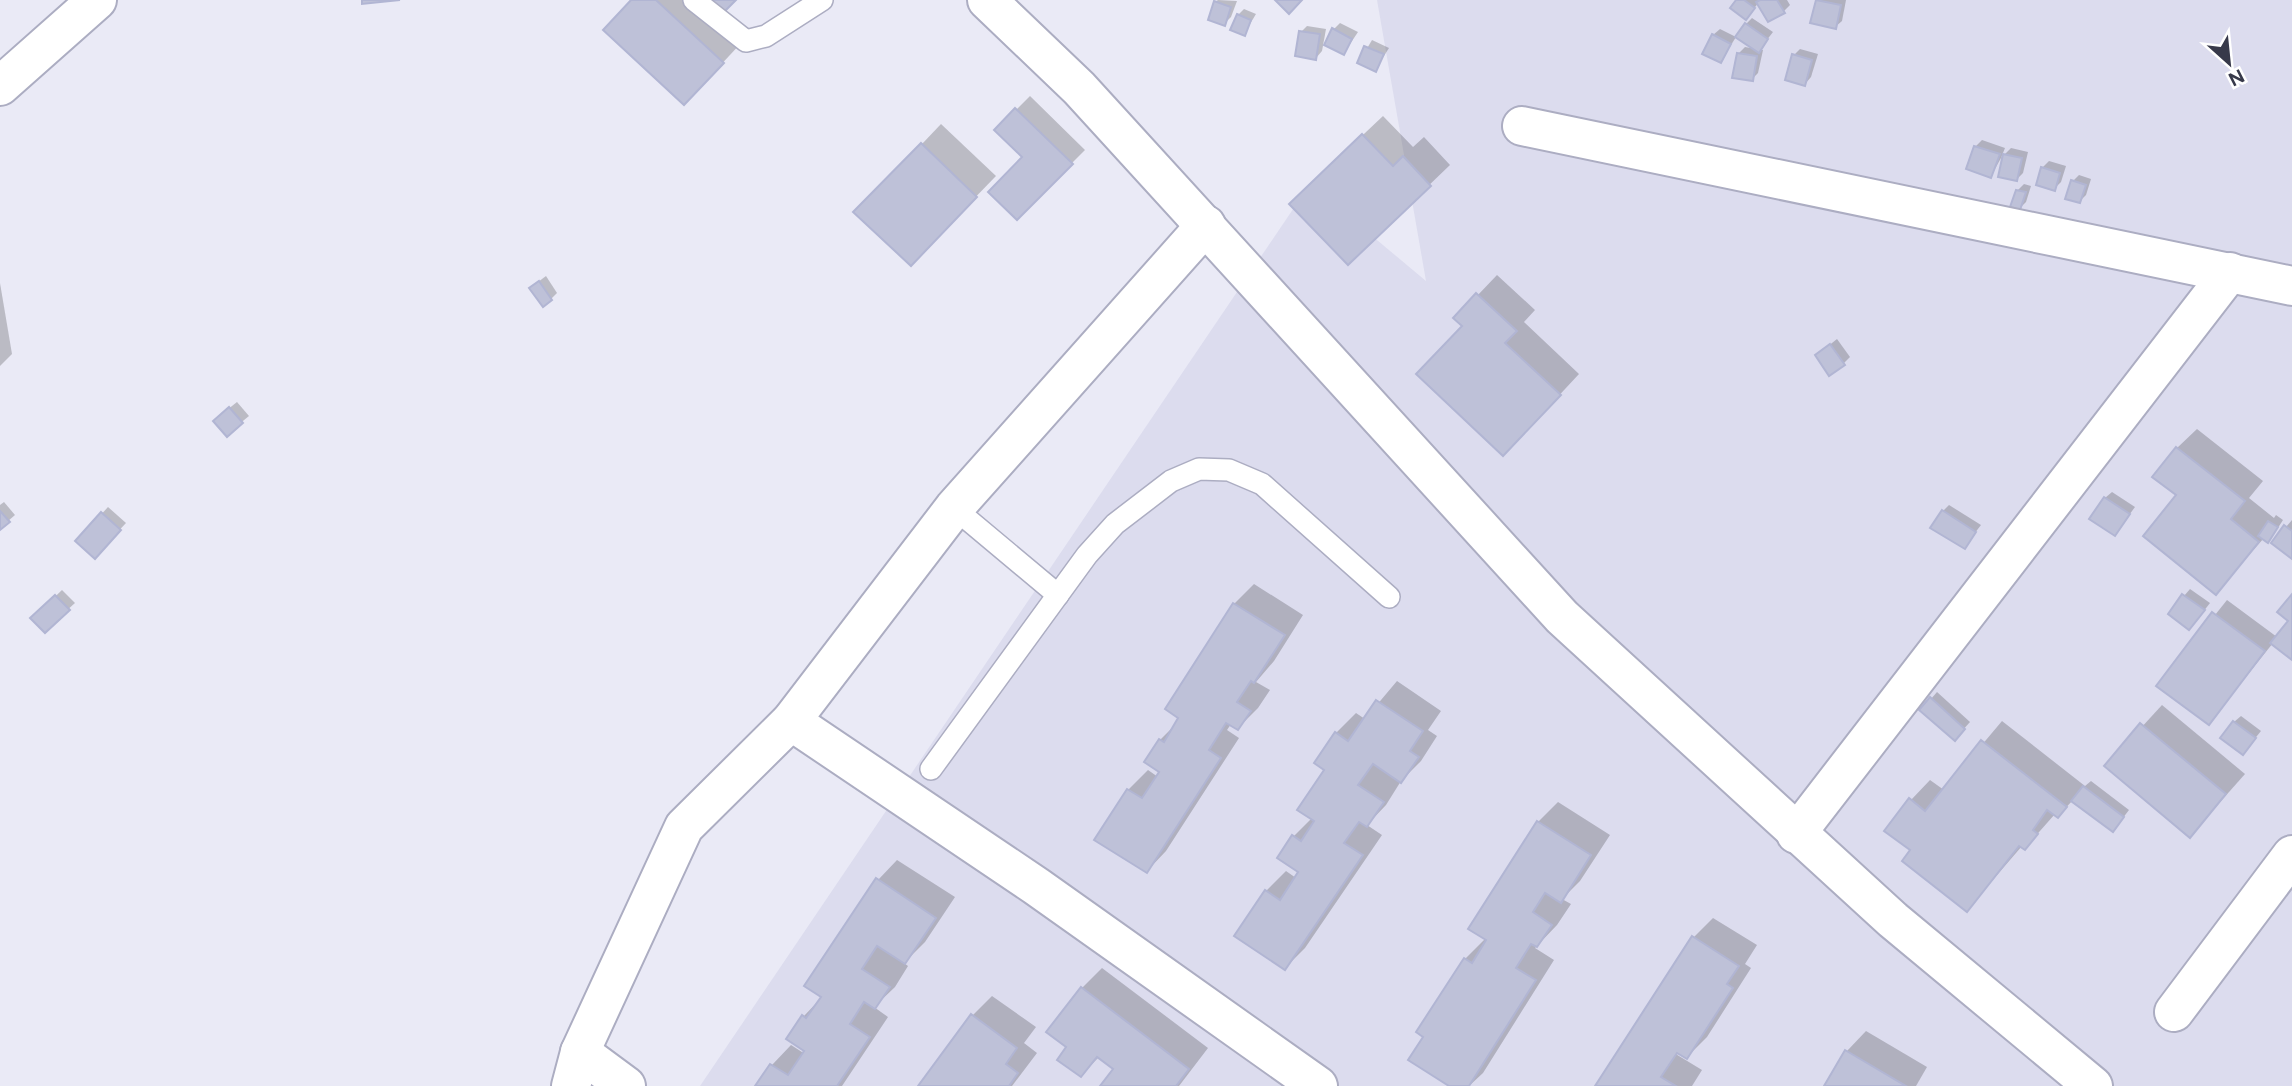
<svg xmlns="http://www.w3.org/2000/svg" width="2292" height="1086" font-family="Figtree,sans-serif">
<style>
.residential{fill:#dcdcee}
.shadow{fill:#0003}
.building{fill:#bec1d8;stroke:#b1b5d3;stroke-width:2}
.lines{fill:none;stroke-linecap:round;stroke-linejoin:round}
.service-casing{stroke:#acadc2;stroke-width:24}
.minor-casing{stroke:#acadc2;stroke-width:42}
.service{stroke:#fff;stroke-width:21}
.minor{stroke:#fff;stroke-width:38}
</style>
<rect width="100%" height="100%" fill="#eaeaf6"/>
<polygon class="residential" points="1377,0 2292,0 2292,1086 700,1086 1310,184 1426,281"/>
<g class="shadow">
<polygon points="634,0 697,0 742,42 704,83"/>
<polygon points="1218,0 1237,1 1231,17 1224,24 1215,2"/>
<polygon points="1738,0 1787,0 1790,5 1784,11 1759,2 1752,11"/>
<polygon points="1818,0 1846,0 1842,21 1835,27 1813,22"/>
<polygon points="1244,9 1256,14 1244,34 1238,15"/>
<polygon points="1752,18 1773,32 1759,50 1763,50 1758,73 1752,79 1738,54 1745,47 1756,49 1746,24"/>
<polygon points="1340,23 1358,32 1344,53 1334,29"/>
<polygon points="1307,26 1326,29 1322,51 1316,58 1301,32"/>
<polygon points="1720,29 1736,37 1721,61 1713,35"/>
<polygon points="1372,40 1389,48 1375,70 1359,62"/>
<polygon points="1800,49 1818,54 1811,77 1805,84 1794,55"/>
<polygon points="1030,96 1085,150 1017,218 1024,157 996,130"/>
<polygon points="1383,116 1413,147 1424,137 1450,165 1348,263 1311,184"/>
<polygon points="941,124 996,176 930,244 922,144"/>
<polygon points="1982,140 2005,148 2001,158 2011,148 2028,152 2023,173 2017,179 2001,158 1991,176 1976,146"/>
<polygon points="2049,161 2066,166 2061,182 2054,189 2042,168"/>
<polygon points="2079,175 2091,179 2086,195 2080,201 2073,181"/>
<polygon points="2024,184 2031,186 2026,202 2020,208 2017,191"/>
<polygon points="1497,275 1535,310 1524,322 1579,374 1523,434 1464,326 1456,318"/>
<polygon points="546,276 557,293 551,299 538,282"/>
<polygon points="0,283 12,354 0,366"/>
<polygon points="1837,339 1850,357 1844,363 1817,355"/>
<polygon points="237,402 249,416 227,434 222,414"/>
<polygon points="2197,429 2263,481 2249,498 2274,518 2276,515 2283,520 2274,534 2268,540 2264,538 2216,592 2178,495 2177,448"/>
<polygon points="2112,492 2135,507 2115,534 2105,498"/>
<polygon points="4,502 15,515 0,528 0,505"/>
<polygon points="1949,505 1981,525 1964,547 1943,511"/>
<polygon points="108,507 126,523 95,556 77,541"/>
<polygon points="2292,520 2292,556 2273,542"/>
<polygon points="1254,584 1303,615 1274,661 1256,682 1270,690 1258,708 1238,728 1231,724 1227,730 1239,738 1166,851 1147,871 1128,790 1148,770 1158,777 1161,771 1160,740 1178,722 1234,604"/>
<polygon points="2190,589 2210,603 2196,621 2184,596"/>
<polygon points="62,590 75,603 45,630 33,618"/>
<polygon points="2292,597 2292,658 2273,643 2209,723 2159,685 2227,600 2277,637 2291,621"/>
<polygon points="1397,681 1441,711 1428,730 1437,736 1421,761 1401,781 1386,805 1367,825 1382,835 1305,948 1285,968 1266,891 1286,871 1296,878 1301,871 1294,836 1312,818 1336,733 1356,713 1365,719"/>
<polygon points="1937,692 1970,722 1961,732 1931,699"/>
<polygon points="2162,705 2245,774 2190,836 2106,766"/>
<polygon points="2241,716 2261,731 2243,753 2234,722"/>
<polygon points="2002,721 2085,786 2091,781 2129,810 2119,823 2073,800 2058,816 2055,814 2025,848 2022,846 1967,910 1912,850 1911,800 1930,780 1944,790"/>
<polygon points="1558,802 1610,835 1580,881 1562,899 1571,904 1557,925 1535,948 1554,960 1483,1073 1469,1086 1452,1086 1425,1036 1465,959 1486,938 1538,822"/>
<polygon points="897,860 955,897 925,942 904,963 908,966 895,987 874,1007 888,1017 842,1086 758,1086 772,1065 791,1045 805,1054 804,1016 823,996 878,880"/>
<polygon points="1713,918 1757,945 1745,964 1751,968 1707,1037 1687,1057 1676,1050 1674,1053 1702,1070 1692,1086 1597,1086 1694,937"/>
<polygon points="1102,968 1208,1048 1179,1086 1102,1086 1116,1069 1100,1056 1081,1075 1069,1047 1049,1032 1082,988"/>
<polygon points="992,996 1036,1027 1024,1043 1037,1053 1012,1086 920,1086 972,1016"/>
<polygon points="1866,1031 1927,1067 1916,1086 1827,1086 1847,1051"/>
</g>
<g class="building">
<polygon points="362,0 400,0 362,4"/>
<polygon points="631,0 656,0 724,63 684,105 603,30"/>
<polygon points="701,0 736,0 719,17"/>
<polygon points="1275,0 1302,0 1289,14"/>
<polygon points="1736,0 1744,0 1755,8 1746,20 1730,8"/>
<polygon points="1760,0 1777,0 1785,13 1768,22 1756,2"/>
<polygon points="1816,0 1841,5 1836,29 1810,23"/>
<polygon points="1214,1 1231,7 1225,26 1208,20"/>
<polygon points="1237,14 1251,20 1245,36 1230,30"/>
<polygon points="1745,23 1768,39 1759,53 1735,37"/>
<polygon points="1332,28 1352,39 1344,55 1324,45"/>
<polygon points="1299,31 1320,34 1316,60 1295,56"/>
<polygon points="1712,34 1731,44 1721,63 1702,54"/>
<polygon points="1364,46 1384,54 1376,72 1357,63"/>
<polygon points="1737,53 1757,56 1753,81 1732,78"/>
<polygon points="1792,54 1812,60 1805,86 1785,80"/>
<polygon points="1015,108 1073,164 1017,220 988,192 1022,157 994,130"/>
<polygon points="1362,134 1393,166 1403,156 1431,186 1348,265 1289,204"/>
<polygon points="921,143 977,197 911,266 853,212"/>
<polygon points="1974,146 2000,154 1991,178 1966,169"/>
<polygon points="2003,154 2022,158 2017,181 1998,177"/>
<polygon points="2041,167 2060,173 2055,191 2036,185"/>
<polygon points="2071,180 2086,185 2080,203 2065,199"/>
<polygon points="2016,190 2026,192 2020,210 2010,207"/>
<polygon points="539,281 552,300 543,307 529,288"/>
<polygon points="1476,293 1517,331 1505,343 1561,395 1503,456 1416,374 1462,326 1453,318"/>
<polygon points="1830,344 1845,365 1829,376 1815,355"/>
<polygon points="229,407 243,423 227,437 213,421"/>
<polygon points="2176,447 2245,501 2231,519 2259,542 2216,595 2143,536 2176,495 2152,477"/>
<polygon points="2104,497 2130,514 2115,536 2089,519"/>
<polygon points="1942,510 1976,532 1965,549 1930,528"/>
<polygon points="0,511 10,522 0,530"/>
<polygon points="101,512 121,530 95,559 75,541"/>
<polygon points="2268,521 2278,527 2268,543 2258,536"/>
<polygon points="2284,525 2292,531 2292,559 2271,543"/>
<polygon points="2182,594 2205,610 2189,630 2168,614"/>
<polygon points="2292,594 2292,660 2270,643 2288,621 2277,612"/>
<polygon points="55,595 70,610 45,633 30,618"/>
<polygon points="1233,603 1285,635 1254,683 1251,681 1237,702 1251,711 1238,730 1226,723 1209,750 1221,758 1147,873 1094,840 1127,789 1142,798 1159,772 1144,762 1159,739 1164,742 1178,718 1165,709"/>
<polygon points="2212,612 2265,651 2209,725 2156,686"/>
<polygon points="1930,697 1965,729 1955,741 1919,710"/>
<polygon points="1376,700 1423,731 1410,751 1419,757 1401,783 1373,764 1358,785 1384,802 1367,827 1359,822 1344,843 1363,855 1285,970 1234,936 1265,890 1280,900 1298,872 1277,858 1292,835 1301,841 1314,821 1297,810 1324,770 1314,763 1335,732 1348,741"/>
<polygon points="2233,721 2256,738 2243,755 2220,738"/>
<polygon points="2140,723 2226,794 2190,838 2104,766"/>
<polygon points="1981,740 2067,807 2058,818 2047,810 2033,830 2038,834 2025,850 2019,846 1967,912 1902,861 1910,850 1884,831 1909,798 1925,811"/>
<polygon points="2083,786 2124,817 2113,832 2071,801"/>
<polygon points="1537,821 1591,855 1561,903 1545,893 1533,912 1552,925 1537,947 1531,944 1516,968 1536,980 1469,1086 1449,1086 1408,1060 1423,1037 1416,1032 1464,958 1472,963 1486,940 1468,929"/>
<polygon points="876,878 936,918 905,964 877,946 862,969 890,987 875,1009 864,1002 850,1024 870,1037 837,1086 755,1086 770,1064 788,1075 804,1051 786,1039 802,1015 806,1018 821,997 804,986"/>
<polygon points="1692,936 1739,966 1727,984 1733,988 1687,1059 1677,1053 1661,1077 1676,1086 1595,1086"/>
<polygon points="1081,987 1189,1069 1176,1086 1100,1086 1113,1069 1097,1057 1081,1077 1057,1060 1066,1047 1046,1032"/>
<polygon points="971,1014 1017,1048 1006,1064 1018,1073 1009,1086 918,1086"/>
<polygon points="1845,1050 1906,1086 1824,1086"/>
</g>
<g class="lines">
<g class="service-casing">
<g id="service">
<polyline points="694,0 746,41 766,36 822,0"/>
<polyline points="954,508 1058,595"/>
<polyline points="931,769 1087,555 1115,524 1171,481 1199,469 1229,470 1262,484 1389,597"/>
</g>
</g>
<g class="minor-casing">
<g id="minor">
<polyline points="987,0 1079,88 1562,617 1893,920 2093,1086"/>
<polyline points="0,86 97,0"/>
<polyline points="1522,126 2292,286"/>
<polyline points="791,721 1036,886 1318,1086"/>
<polyline points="1796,834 2230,272"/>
<polyline points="2174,1012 2292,855"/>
<polyline points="580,1052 626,1086"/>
<polyline points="571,1086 580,1052 684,827 791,721 954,508 1206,225"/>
</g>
</g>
<use href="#service" class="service"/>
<use href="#minor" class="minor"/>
</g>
<g transform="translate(2229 63) rotate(153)" stroke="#ffffff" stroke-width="5" paint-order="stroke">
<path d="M0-5L12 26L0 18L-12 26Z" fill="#37394a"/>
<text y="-10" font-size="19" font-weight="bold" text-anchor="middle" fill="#37394a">N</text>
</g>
</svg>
